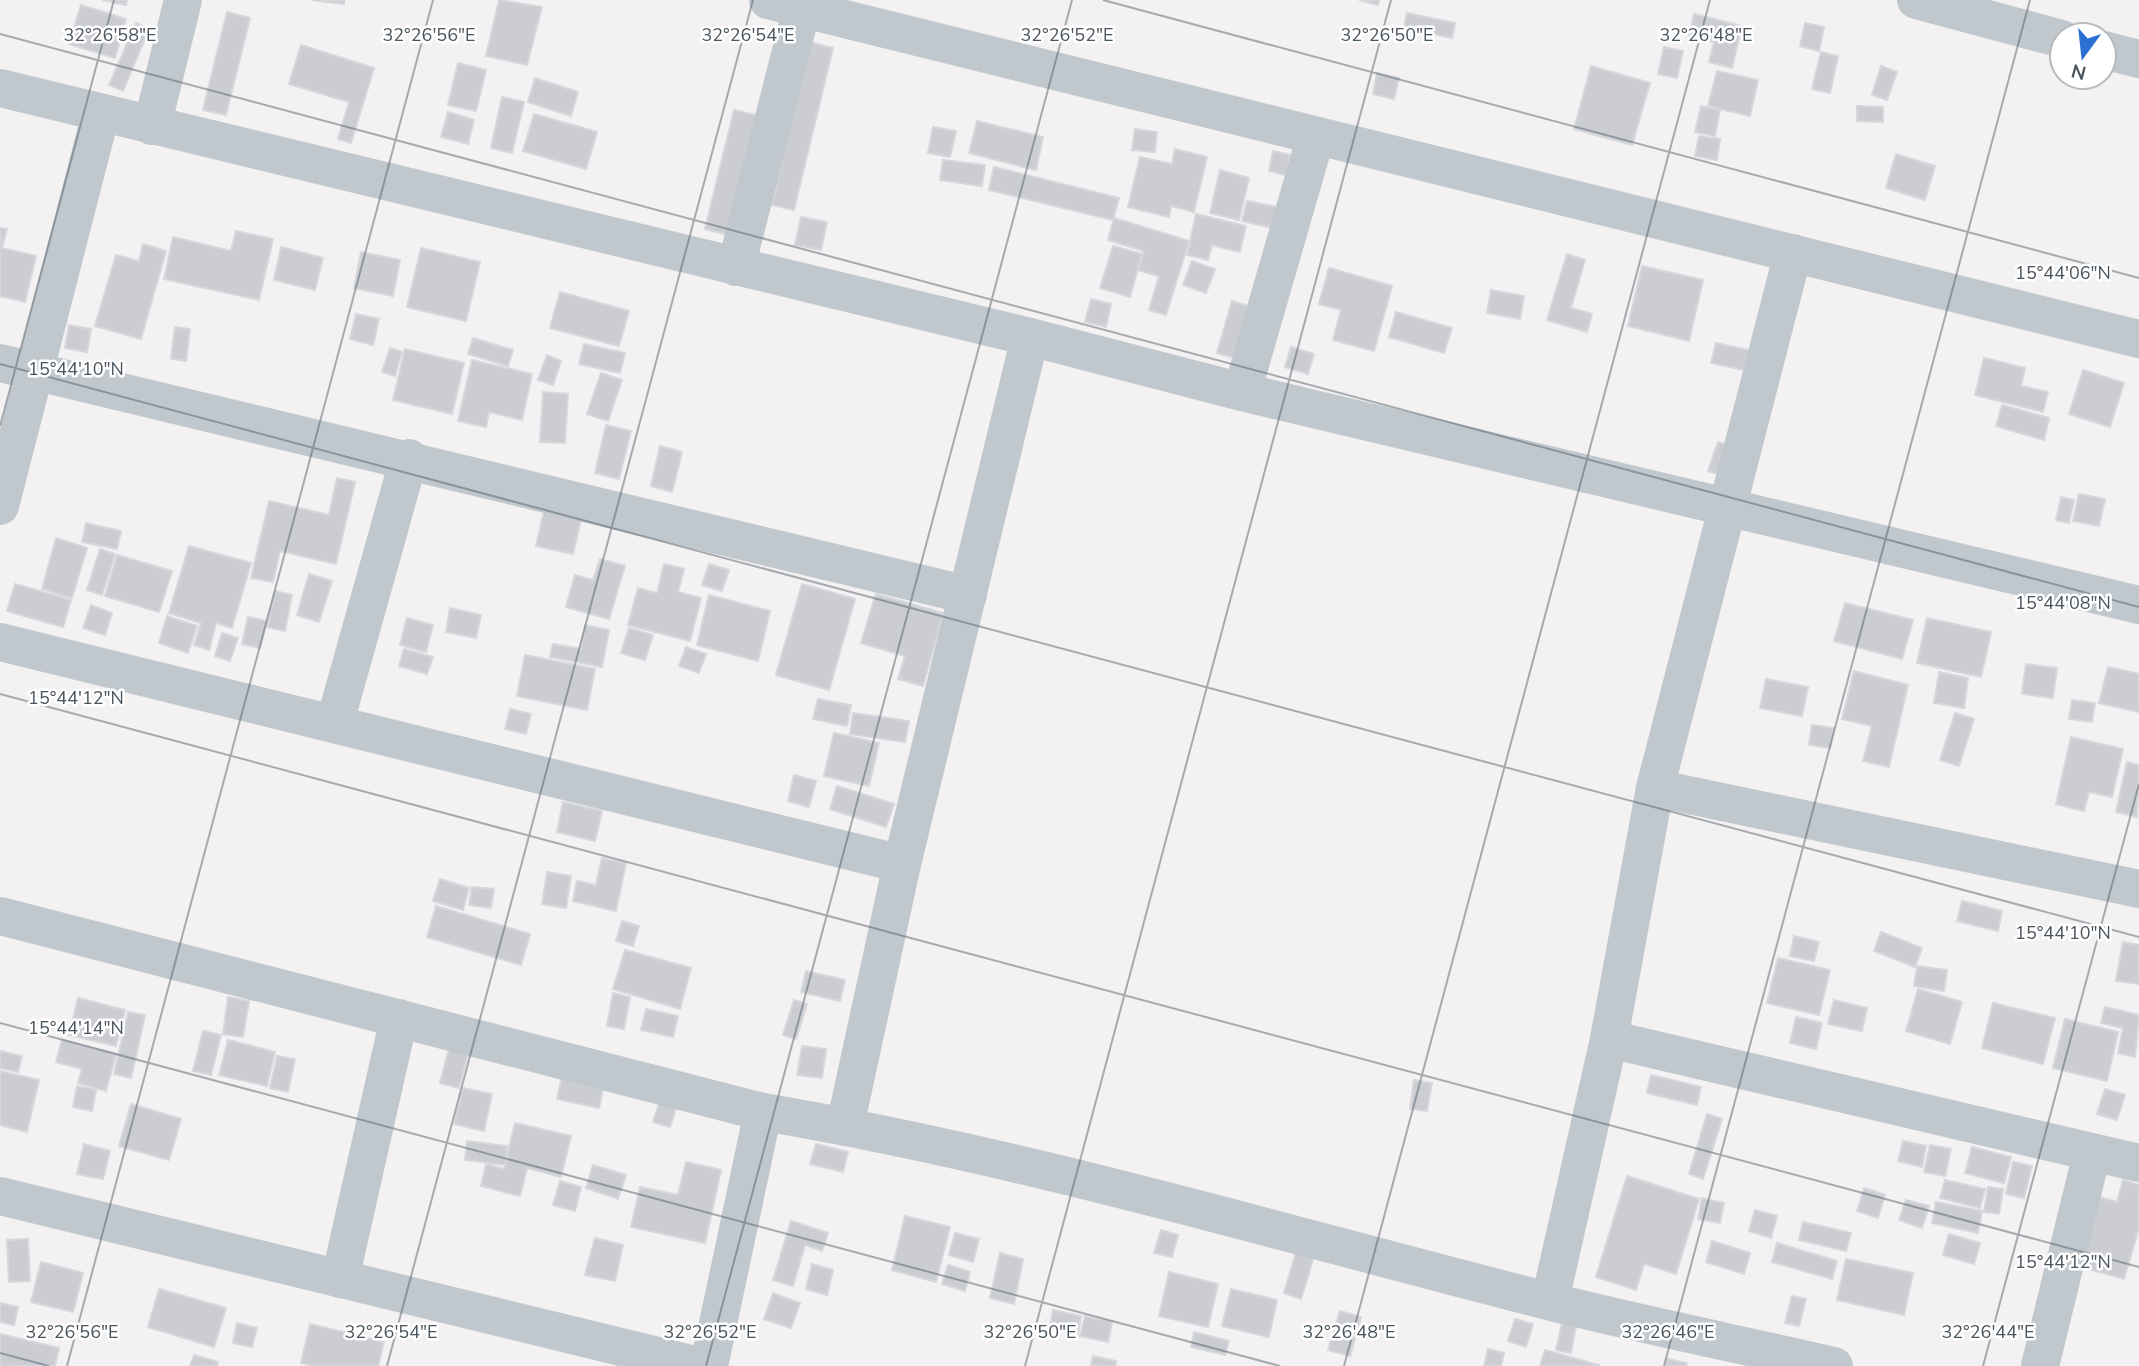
<svg xmlns="http://www.w3.org/2000/svg" width="2139" height="1366" font-family="'Nunito Sans',sans-serif">
<style>
.building{fill:#cbcdd3;stroke:#d6d7dc;stroke-width:2}
.lines{fill:none;stroke-linecap:round;stroke-linejoin:round}
.minor{stroke:#c0c8ce;stroke-width:38}
.ticks{fill:none;stroke:#4a545d;stroke-width:2;stroke-opacity:0.45}
.ticks-label{font-size:18px;text-anchor:middle;fill:#4a545d;stroke:#fff;stroke-width:5;stroke-linejoin:round;paint-order:stroke}
</style>
<rect width="100%" height="100%" fill="#f3f1f1"/>
<g class="building">
<polygon points="102,0 127,0 126,5"/>
<polygon points="312,0 344,0 344,4"/>
<polygon points="499,0 542,7 527,65 486,56"/>
<polygon points="1359,0 1379,0 1378,5"/>
<polygon points="81,5 126,19 115,58 69,44"/>
<polygon points="227,12 250,18 226,115 203,110"/>
<polygon points="1407,13 1455,23 1452,38 1404,28"/>
<polygon points="1694,14 1742,26 1732,68 1709,62 1714,42 1689,36"/>
<polygon points="136,23 149,29 123,91 109,85"/>
<polygon points="1805,23 1824,27 1819,51 1800,46"/>
<polygon points="809,42 833,48 794,210 772,205 782,162 728,235 705,229 734,110 789,123"/>
<polygon points="301,45 374,68 351,143 338,139 349,102 289,84"/>
<polygon points="1664,47 1683,51 1677,78 1658,74"/>
<polygon points="1821,52 1838,56 1830,93 1812,89"/>
<polygon points="458,63 486,70 476,111 448,105"/>
<polygon points="1591,66 1650,83 1632,145 1574,129"/>
<polygon points="1881,66 1897,72 1887,100 1872,95"/>
<polygon points="1717,71 1758,80 1750,116 1708,106"/>
<polygon points="1377,73 1399,78 1394,99 1373,94"/>
<polygon points="535,78 578,92 571,116 528,102"/>
<polygon points="502,97 524,102 512,153 491,148"/>
<polygon points="1701,106 1720,110 1715,136 1695,132"/>
<polygon points="1857,106 1883,107 1883,122 1857,121"/>
<polygon points="448,112 474,120 468,144 441,137"/>
<polygon points="534,114 597,132 586,169 523,151"/>
<polygon points="977,121 1043,137 1036,170 969,153"/>
<polygon points="933,127 956,131 950,157 928,153"/>
<polygon points="1135,129 1157,132 1155,152 1132,150"/>
<polygon points="1699,136 1720,139 1717,160 1695,156"/>
<polygon points="1175,149 1207,157 1194,212 1171,206 1169,217 1128,207 1140,157 1172,164"/>
<polygon points="1273,151 1290,155 1286,175 1269,171"/>
<polygon points="1896,154 1935,166 1925,200 1886,188"/>
<polygon points="943,160 985,165 982,186 940,180"/>
<polygon points="994,167 1119,198 1113,220 989,190"/>
<polygon points="1220,170 1249,178 1239,220 1210,213"/>
<polygon points="1247,201 1277,207 1272,228 1242,221"/>
<polygon points="1196,214 1246,226 1240,252 1212,245 1208,260 1187,255"/>
<polygon points="801,217 827,222 821,250 795,245"/>
<polygon points="1114,218 1189,241 1166,315 1149,310 1159,276 1138,270 1144,251 1108,240"/>
<polygon points="0,228 7,229 2,248 36,256 25,302 0,296"/>
<polygon points="236,231 273,239 259,300 164,279 173,237 231,251"/>
<polygon points="143,244 166,251 141,339 95,326 116,255 139,261"/>
<polygon points="1113,246 1142,254 1130,297 1100,288"/>
<polygon points="281,247 323,258 315,290 274,280"/>
<polygon points="421,248 480,262 466,321 407,307"/>
<polygon points="361,252 400,260 393,296 354,288"/>
<polygon points="1567,254 1585,260 1571,308 1592,314 1587,332 1547,320"/>
<polygon points="1192,261 1215,269 1206,293 1183,285"/>
<polygon points="1642,266 1703,280 1689,341 1628,326"/>
<polygon points="1329,268 1392,286 1374,351 1333,340 1341,310 1319,304"/>
<polygon points="1491,290 1524,296 1520,319 1487,313"/>
<polygon points="560,292 629,311 619,346 550,328"/>
<polygon points="1091,299 1111,304 1106,327 1085,322"/>
<polygon points="1232,301 1254,308 1238,359 1217,353"/>
<polygon points="1396,312 1452,328 1444,353 1389,337"/>
<polygon points="356,314 379,319 373,345 350,339"/>
<polygon points="69,325 91,329 87,352 65,348"/>
<polygon points="175,327 190,329 186,361 171,359"/>
<polygon points="473,338 513,350 508,366 468,354"/>
<polygon points="1716,343 1772,355 1768,375 1711,363"/>
<polygon points="584,344 625,353 620,373 579,364"/>
<polygon points="1291,347 1314,354 1308,374 1285,367"/>
<polygon points="390,348 402,352 395,376 382,372"/>
<polygon points="405,349 464,363 452,414 393,400"/>
<polygon points="547,355 561,361 553,385 538,380"/>
<polygon points="1984,358 2025,368 2021,386 2048,392 2043,412 1975,395"/>
<polygon points="472,360 532,374 522,420 489,412 486,427 458,421"/>
<polygon points="2083,370 2124,383 2110,427 2069,414"/>
<polygon points="601,373 622,380 608,421 587,414"/>
<polygon points="543,392 568,394 565,443 540,442"/>
<polygon points="2002,405 2049,418 2044,440 1996,426"/>
<polygon points="606,425 631,431 619,479 595,473"/>
<polygon points="1718,442 1744,450 1735,479 1708,471"/>
<polygon points="660,446 682,452 672,492 651,486"/>
<polygon points="337,478 355,482 336,564 280,551 273,582 251,578 269,501 329,515"/>
<polygon points="2079,494 2105,499 2099,526 2073,521"/>
<polygon points="2061,497 2074,500 2069,523 2056,520"/>
<polygon points="544,511 581,520 573,554 536,546"/>
<polygon points="86,523 121,531 117,549 82,542"/>
<polygon points="56,538 87,548 72,598 42,589"/>
<polygon points="189,546 251,563 232,628 216,623 209,650 194,645 201,623 169,613"/>
<polygon points="100,549 115,554 102,595 87,590"/>
<polygon points="117,555 172,571 159,612 105,596"/>
<polygon points="600,559 625,566 609,619 566,607 575,575 593,580"/>
<polygon points="664,564 684,569 678,592 701,598 690,641 628,625 638,588 657,593"/>
<polygon points="709,564 729,570 722,591 702,585"/>
<polygon points="309,574 332,581 319,622 297,615"/>
<polygon points="15,584 71,600 63,627 7,611"/>
<polygon points="802,584 855,599 829,690 776,675"/>
<polygon points="275,591 292,595 285,631 267,627"/>
<polygon points="876,594 943,613 923,686 898,679 905,656 861,643"/>
<polygon points="709,595 770,611 758,661 697,645"/>
<polygon points="1845,603 1913,620 1902,659 1834,641"/>
<polygon points="91,605 112,613 105,635 83,628"/>
<polygon points="450,608 481,615 476,638 446,632"/>
<polygon points="167,616 197,626 188,653 159,643"/>
<polygon points="248,617 267,621 260,648 242,644"/>
<polygon points="407,618 433,625 426,652 400,645"/>
<polygon points="1927,618 1991,632 1981,677 1917,663"/>
<polygon points="585,625 609,630 602,667 550,657 553,644 581,649"/>
<polygon points="629,628 653,635 645,660 621,653"/>
<polygon points="222,633 238,638 230,661 215,656"/>
<polygon points="686,647 706,654 699,673 679,666"/>
<polygon points="404,649 433,657 427,674 399,666"/>
<polygon points="525,655 595,669 587,710 517,696"/>
<polygon points="2026,664 2057,668 2053,698 2022,694"/>
<polygon points="2108,667 2139,674 2139,712 2099,703"/>
<polygon points="1854,671 1908,685 1889,767 1863,761 1872,726 1842,719"/>
<polygon points="1939,672 1968,678 1964,708 1934,703"/>
<polygon points="1766,679 1808,687 1802,716 1760,708"/>
<polygon points="818,699 851,705 847,726 813,719"/>
<polygon points="2072,700 2095,703 2092,722 2069,719"/>
<polygon points="510,709 531,714 526,734 505,729"/>
<polygon points="853,713 909,721 905,742 850,734"/>
<polygon points="1955,713 1974,719 1959,766 1940,760"/>
<polygon points="1812,725 1834,728 1830,748 1809,745"/>
<polygon points="834,733 879,743 869,786 824,776"/>
<polygon points="2071,737 2123,749 2112,797 2089,792 2084,811 2056,804"/>
<polygon points="2127,762 2139,765 2137,817 2116,812"/>
<polygon points="794,775 816,781 809,807 788,801"/>
<polygon points="837,786 894,804 886,827 830,809"/>
<polygon points="563,802 602,811 595,841 557,832"/>
<polygon points="602,858 626,863 616,911 573,901 577,881 596,885"/>
<polygon points="547,872 571,876 566,908 542,904"/>
<polygon points="440,879 469,888 463,910 433,901"/>
<polygon points="472,887 494,889 491,908 469,905"/>
<polygon points="1962,901 2002,911 1998,931 1957,921"/>
<polygon points="436,906 530,934 521,965 427,937"/>
<polygon points="622,921 639,926 633,946 616,941"/>
<polygon points="1881,932 1922,948 1915,967 1874,951"/>
<polygon points="1794,936 1819,942 1814,961 1790,956"/>
<polygon points="2123,942 2139,945 2139,984 2116,981"/>
<polygon points="625,950 691,968 680,1009 613,989"/>
<polygon points="1778,958 1830,970 1819,1015 1767,1003"/>
<polygon points="1917,966 1947,970 1944,991 1914,986"/>
<polygon points="806,971 845,980 840,1001 801,992"/>
<polygon points="1918,989 1962,1002 1950,1044 1906,1031"/>
<polygon points="613,993 630,997 624,1029 607,1026"/>
<polygon points="228,997 249,1001 243,1037 223,1034"/>
<polygon points="78,998 125,1010 116,1046 69,1035"/>
<polygon points="794,1000 807,1004 796,1039 783,1035"/>
<polygon points="1834,1000 1867,1008 1862,1031 1828,1024"/>
<polygon points="1993,1003 2055,1018 2043,1064 1982,1048"/>
<polygon points="2105,1007 2139,1015 2135,1057 2118,1053 2123,1028 2101,1023"/>
<polygon points="646,1009 678,1016 673,1037 641,1030"/>
<polygon points="128,1012 145,1015 131,1078 114,1074"/>
<polygon points="1796,1017 1822,1023 1816,1049 1790,1043"/>
<polygon points="2065,1019 2118,1032 2107,1081 2053,1068"/>
<polygon points="203,1031 221,1035 211,1075 193,1071"/>
<polygon points="62,1040 116,1054 106,1091 78,1083 82,1069 56,1062"/>
<polygon points="228,1040 275,1052 267,1086 219,1075"/>
<polygon points="802,1046 826,1049 822,1078 797,1075"/>
<polygon points="449,1049 468,1054 459,1088 440,1083"/>
<polygon points="0,1051 22,1056 18,1072 0,1068"/>
<polygon points="277,1056 295,1059 288,1092 270,1088"/>
<polygon points="0,1071 39,1080 27,1132 0,1125"/>
<polygon points="1651,1075 1701,1087 1697,1105 1647,1093"/>
<polygon points="562,1076 604,1085 599,1108 557,1099"/>
<polygon points="1414,1080 1432,1083 1427,1111 1410,1109"/>
<polygon points="77,1086 96,1090 92,1111 73,1107"/>
<polygon points="463,1088 492,1094 484,1131 454,1124"/>
<polygon points="2105,1089 2125,1095 2117,1120 2097,1114"/>
<polygon points="660,1101 677,1105 670,1127 653,1122"/>
<polygon points="131,1104 181,1119 169,1160 119,1146"/>
<polygon points="1707,1114 1722,1119 1703,1179 1689,1174"/>
<polygon points="515,1123 571,1136 561,1177 527,1168 520,1196 481,1186 486,1164 504,1169"/>
<polygon points="467,1141 507,1146 505,1165 465,1160"/>
<polygon points="1903,1141 1926,1146 1922,1167 1898,1161"/>
<polygon points="84,1144 110,1151 103,1179 77,1174"/>
<polygon points="816,1144 848,1152 843,1172 810,1164"/>
<polygon points="1930,1145 1951,1149 1945,1176 1924,1172"/>
<polygon points="1972,1147 2011,1157 2004,1183 1965,1173"/>
<polygon points="686,1162 721,1170 705,1243 631,1227 640,1187 678,1195"/>
<polygon points="2013,1162 2032,1166 2024,1198 2006,1194"/>
<polygon points="593,1165 626,1175 618,1199 586,1188"/>
<polygon points="1627,1176 1699,1199 1676,1274 1644,1264 1636,1290 1596,1277"/>
<polygon points="1945,1180 1985,1189 1980,1208 1940,1198"/>
<polygon points="2123,1180 2139,1185 2139,1228 2124,1279 2054,1259 2074,1190 2117,1202"/>
<polygon points="560,1181 581,1187 575,1211 553,1205"/>
<polygon points="1988,1187 2003,1189 1999,1214 1984,1212"/>
<polygon points="1864,1188 1885,1195 1878,1218 1857,1211"/>
<polygon points="1702,1198 1724,1203 1720,1223 1698,1219"/>
<polygon points="1906,1200 1929,1206 1922,1228 1899,1220"/>
<polygon points="1936,1202 1982,1211 1978,1233 1932,1223"/>
<polygon points="1755,1210 1777,1216 1771,1238 1749,1231"/>
<polygon points="905,1216 950,1227 936,1282 892,1270"/>
<polygon points="791,1221 828,1233 822,1251 805,1245 793,1286 773,1280"/>
<polygon points="1803,1222 1851,1233 1846,1251 1799,1240"/>
<polygon points="1161,1230 1178,1235 1172,1257 1154,1253"/>
<polygon points="955,1233 979,1239 973,1262 949,1255"/>
<polygon points="1949,1234 1980,1243 1974,1264 1943,1255"/>
<polygon points="595,1238 623,1245 615,1281 585,1275"/>
<polygon points="28,1239 30,1281 9,1282 7,1240"/>
<polygon points="1712,1241 1750,1253 1744,1274 1706,1262"/>
<polygon points="1777,1243 1837,1261 1832,1279 1772,1262"/>
<polygon points="1298,1245 1316,1250 1301,1299 1284,1293"/>
<polygon points="1000,1253 1023,1259 1014,1304 990,1298"/>
<polygon points="1846,1259 1913,1273 1904,1315 1837,1300"/>
<polygon points="41,1262 83,1273 73,1312 31,1302"/>
<polygon points="812,1264 833,1270 827,1295 806,1289"/>
<polygon points="948,1265 970,1272 965,1291 942,1284"/>
<polygon points="1169,1272 1218,1284 1208,1327 1159,1316"/>
<polygon points="159,1289 226,1308 214,1347 148,1327"/>
<polygon points="1231,1289 1277,1300 1269,1337 1222,1326"/>
<polygon points="773,1293 800,1303 791,1328 764,1319"/>
<polygon points="1792,1296 1806,1299 1799,1326 1785,1323"/>
<polygon points="0,1303 18,1307 14,1325 0,1322"/>
<polygon points="1053,1310 1081,1316 1078,1334 1050,1327"/>
<polygon points="1340,1311 1361,1317 1350,1356 1328,1350"/>
<polygon points="1085,1316 1112,1322 1108,1342 1080,1336"/>
<polygon points="1515,1319 1533,1324 1526,1347 1508,1341"/>
<polygon points="237,1323 257,1328 252,1347 233,1343"/>
<polygon points="1562,1323 1576,1326 1571,1353 1556,1350"/>
<polygon points="310,1324 384,1342 378,1366 314,1366 301,1363"/>
<polygon points="1194,1332 1229,1341 1225,1355 1191,1347"/>
<polygon points="0,1334 59,1348 55,1366 0,1366"/>
<polygon points="1488,1349 1504,1353 1501,1366 1484,1366"/>
<polygon points="1545,1350 1599,1365 1599,1366 1540,1366"/>
<polygon points="194,1355 218,1362 217,1366 190,1366"/>
<polygon points="1093,1356 1116,1361 1115,1366 1091,1366"/>
<polygon points="1667,1359 1687,1363 1686,1366 1666,1366"/>
</g>
<g class="lines">
<g class="minor">
<polyline points="768,0 2139,339"/>
<polyline points="1916,0 2062,39"/>
<polyline points="2104,50 2139,59"/>
<polyline points="0,88 1030,337 1242,392 2139,605"/>
<polyline points="152,126 183,0"/>
<polyline points="736,267 802,8"/>
<polyline points="0,363 968,595"/>
<polyline points="1242,392 1316,136"/>
<polyline points="0,506 101,113"/>
<polyline points="0,642 902,864"/>
<polyline points="335,722 409,458"/>
<polyline points="1655,788 2139,889"/>
<path d="M0 916 763 1112C1029 1157 1287 1235 1548 1301 1643 1325 1739 1344 1834 1366"/>
<polyline points="1609,1039 2139,1163"/>
<polyline points="845,1126 902,864 1030,337"/>
<polyline points="0,1196 699,1366"/>
<polyline points="340,1279 399,1018"/>
<polyline points="1550,1301 1609,1039 1655,788 1793,253"/>
<polyline points="709,1366 763,1112"/>
<polyline points="2040,1366 2092,1153"/>
</g>
</g>
<path class="ticks" d="M1103 0 2139 278M0 34 2139 607M0 364 2139 937M0 426 114 0M0 694 2139 1267M0 1023 1280 1366M0 1353 49 1366M67 1366 433 0M387 1366 753 0M706 1366 1072 0M1025 1366 1391 0M1344 1366 1710 0M1664 1366 2030 0M1983 1366 2139 784"/>
<g class="ticks-label">
<text x="110" y="41">32°26'58"E</text>
<text x="429" y="41">32°26'56"E</text>
<text x="748" y="41">32°26'54"E</text>
<text x="1067" y="41">32°26'52"E</text>
<text x="1387" y="41">32°26'50"E</text>
<text x="1706" y="41">32°26'48"E</text>
<text x="2063" y="279">15°44'06"N</text>
<text x="76" y="375">15°44'10"N</text>
<text x="2063" y="609">15°44'08"N</text>
<text x="76" y="704">15°44'12"N</text>
<text x="2063" y="939">15°44'10"N</text>
<text x="76" y="1034">15°44'14"N</text>
<text x="2063" y="1268">15°44'12"N</text>
<text x="72" y="1338">32°26'56"E</text>
<text x="391" y="1338">32°26'54"E</text>
<text x="710" y="1338">32°26'52"E</text>
<text x="1030" y="1338">32°26'50"E</text>
<text x="1349" y="1338">32°26'48"E</text>
<text x="1668" y="1338">32°26'46"E</text>
<text x="1988" y="1338">32°26'44"E</text>
</g>
<g transform="translate(2083 56) rotate(195)"><circle r="33" fill="#ffffff" stroke="#b7bbbe" stroke-width="2"/>
<path d="M0-5L12 26L0 18L-12 26Z" fill="#2a70d5"/>
<text y="-10" font-size="19" font-weight="bold" text-anchor="middle" fill="#4a545d">N</text>
</g>
</svg>
